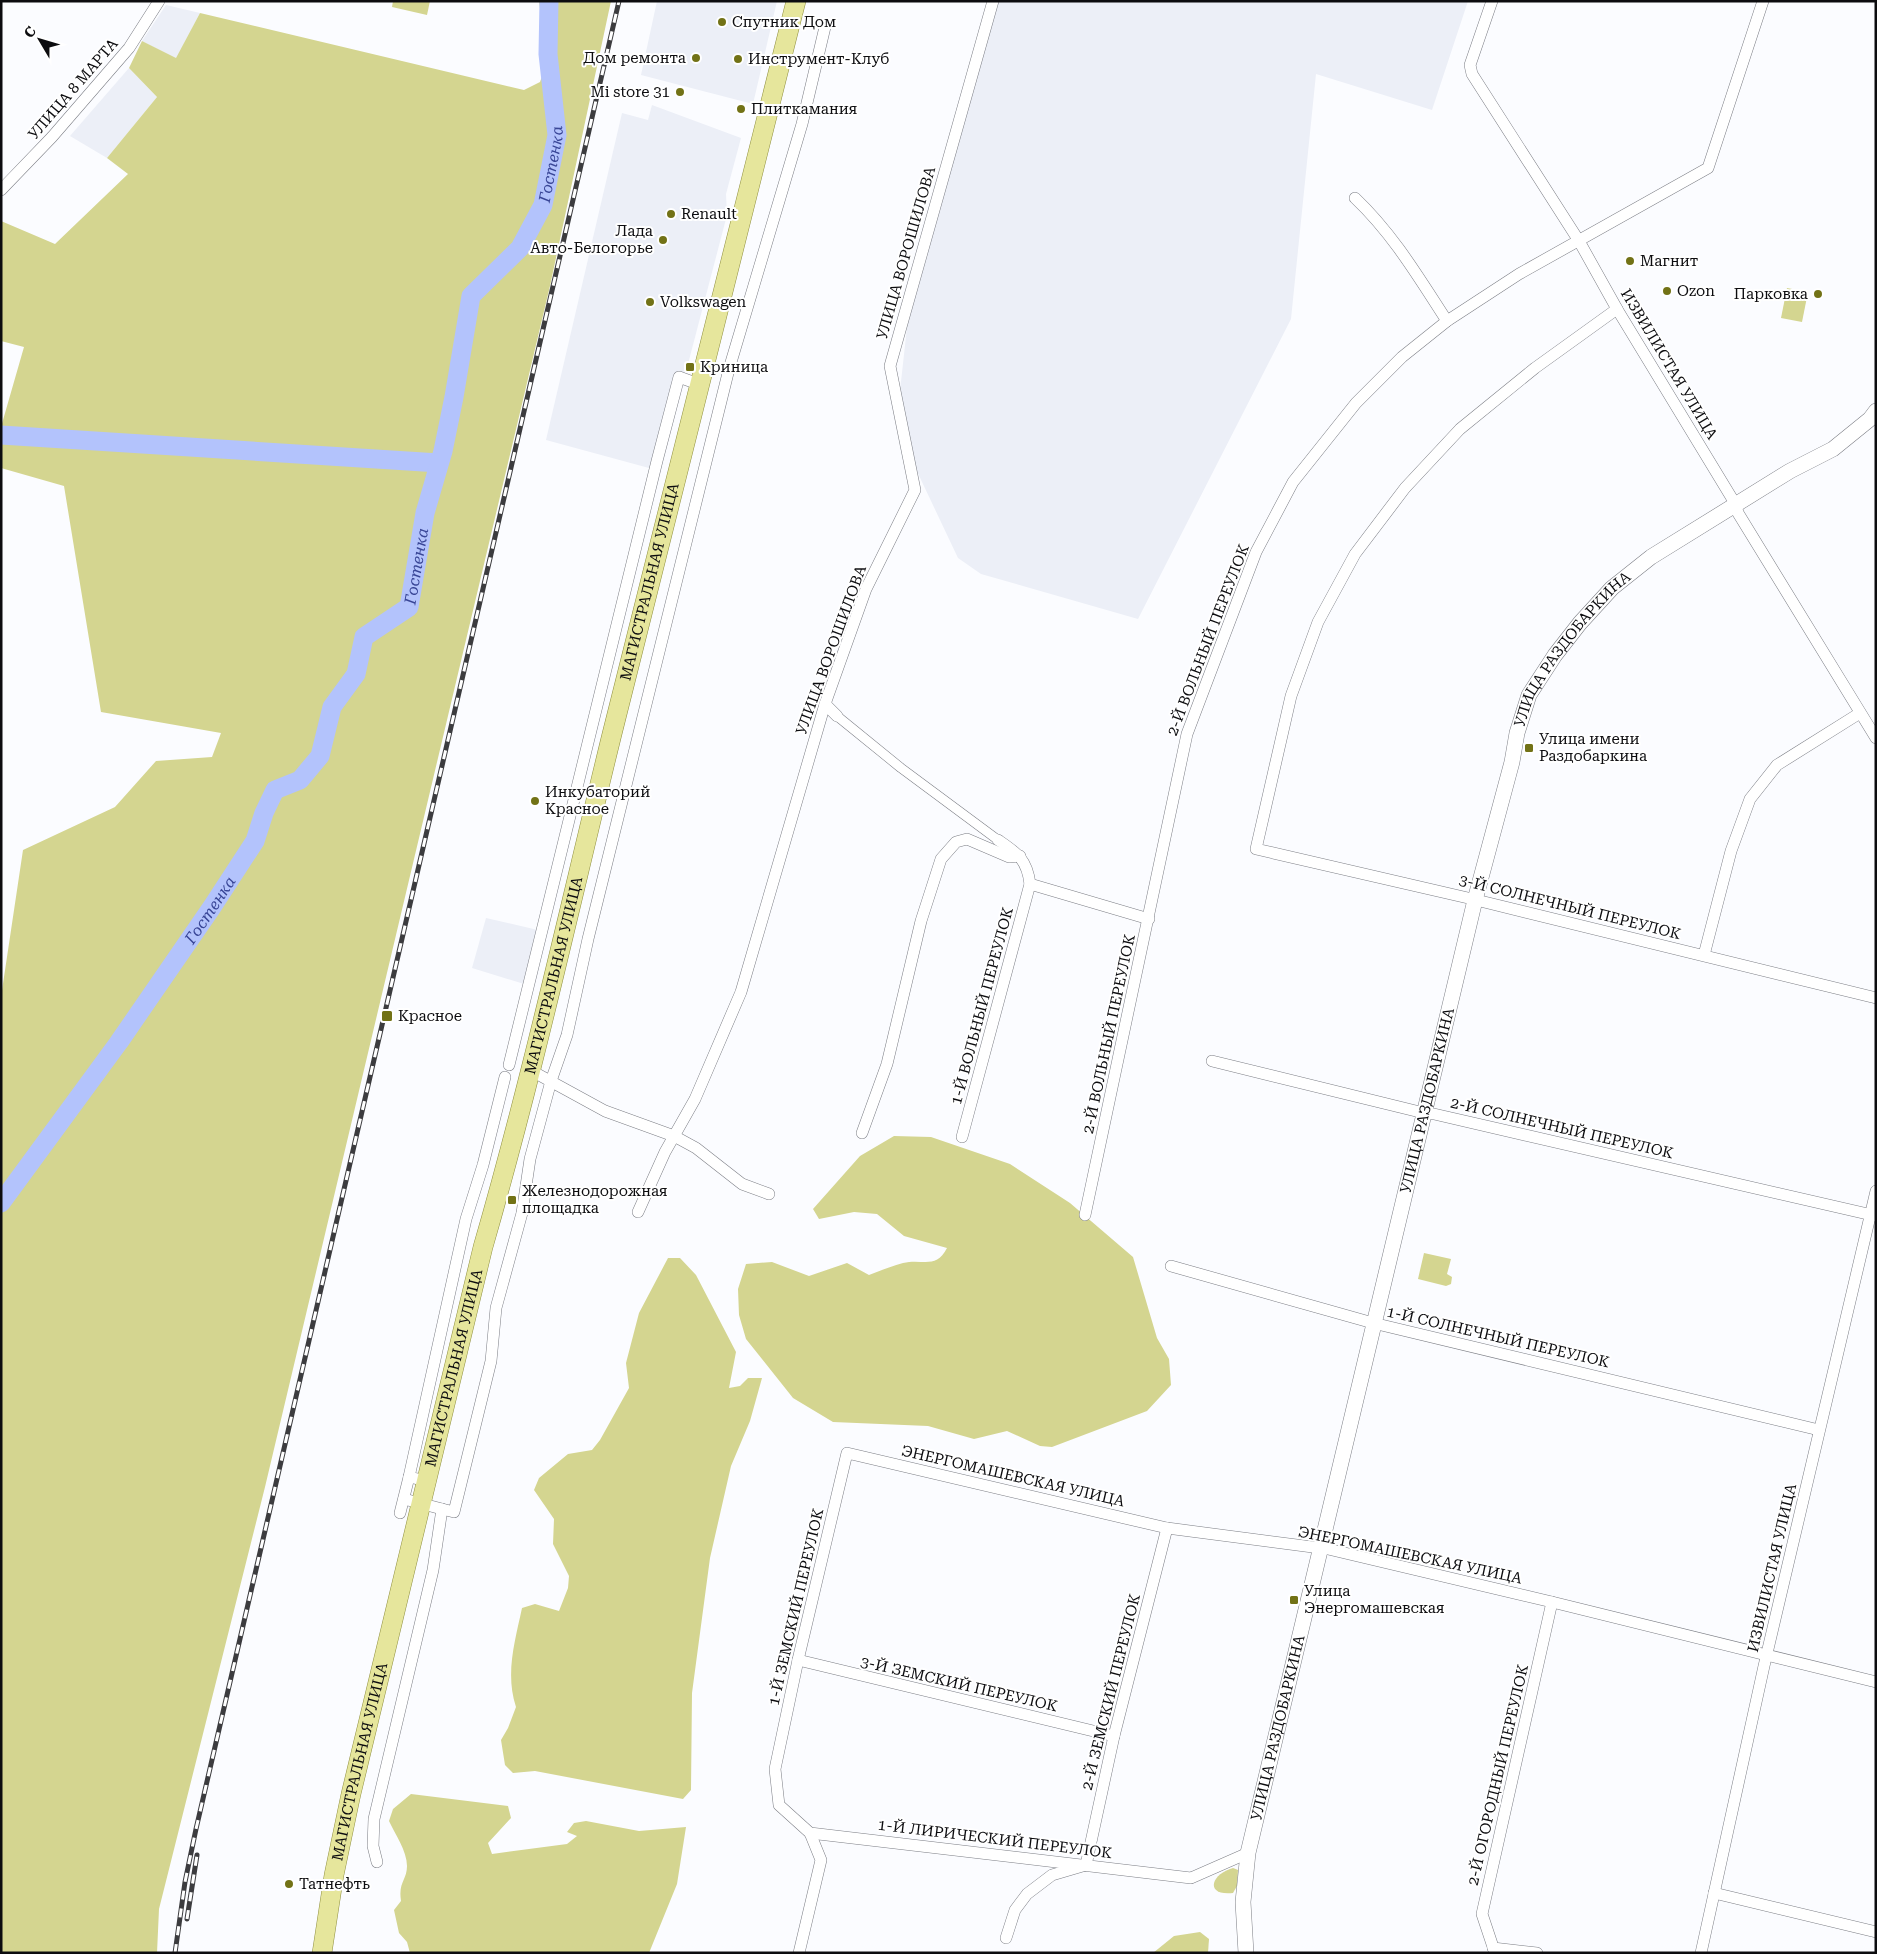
<svg xmlns="http://www.w3.org/2000/svg" width="1877" height="1954" font-family="'Roboto Serif',serif">
<style>
.built{fill:#eceff7}
.green{fill:#d4d590}
.lines{fill:none;stroke-linecap:round;stroke-linejoin:round}
.river{stroke:#b3c3fc;stroke-width:19}
.pedestrian-casing{stroke:#7c7e85;stroke-width:10}
.minor-casing{stroke:#7c7e85;stroke-width:12}
.tertiary-casing{stroke:#7c7e85;stroke-width:16}
.primary-casing{stroke:#8f8f40;stroke-width:20}
.pedestrian{stroke:#fff;stroke-width:9}
.minor{stroke:#fff;stroke-width:11}
.tertiary{stroke:#fff;stroke-width:15}
.primary{stroke:#e6e69c;stroke-width:19}
.rail-casing{stroke:#3c3c3f;stroke-width:5}
.rail{stroke:#fff;stroke-width:3;stroke-dasharray:9;stroke-linecap:butt}
.poi-dot{fill:#727216;stroke:#fff;stroke-width:2}
.labels{text-anchor:middle;dominant-baseline:central;stroke-width:4;stroke-linejoin:round;paint-order:stroke}
.poi-label{font-size:15px;fill:#0c0c0f;stroke:#fff;text-anchor:start}
.street-label{font-size:15px;fill:#0c0c0f;stroke:#fff}
.water-label{font-size:16px;font-style:italic;fill:#394697;stroke:#fff}
</style>
<rect width="100%" height="100%" fill="#fbfcff"/>
<g class="built">
<polygon points="657,1 777,1 753,104 641,75"/>
<polygon points="996,1 1468,1 1432,110 1316,74 1291,319 1138,619 981,574 958,558 896,427 910,300"/>
<polygon points="166,5 200,13 176,59 142,41"/>
<polygon points="129,68 157,97 107,158 70,136"/>
<polygon points="652,105 741,138 726,194 727,215 660,471 546,440 622,113 648,120"/>
<polygon points="486,918 538,930 524,984 472,968"/>
</g>
<g class="green">
<polygon points="393,1 430,1 427,15 392,7"/>
<polygon points="539,1 611,1 550,286 265,1487 159,1909 157,1953 1,1953 1,997 23,850 115,807 156,761 212,757 221,733 101,712 64,486 1,468 1,427 24,347 1,341 1,221 55,244 128,174 107,158 157,97 129,68 142,41 176,58 200,13 524,90 540,82 547,62"/>
<polygon points="1787,288 1808,292 1802,322 1781,318"/>
<path d="M894 1136 931 1137 1010 1164 1070 1203 1133 1257 1157 1338 1169 1359 1171 1385 1147 1411 1052 1447 1040 1446 1007 1431 974 1439 928 1426 833 1422 793 1398 746 1339 739 1315 738 1289 746 1264 772 1262 809 1276 847 1263 869 1275C880 1271 891 1266 903 1263 922 1258 936 1270 947 1248L904 1236 877 1214 854 1212 819 1219 813 1209 860 1156Z"/>
<polygon points="1424,1253 1451,1259 1447,1274 1452,1277 1451,1284 1446,1286 1418,1279"/>
<path d="M668 1258H680L696 1275 736 1352 729 1388 740 1386 748 1378H762L750 1421 731 1466 710 1558 692 1693 691 1790 683 1799 535 1771 513 1773 505 1765 501 1740 508 1728 516 1707C505 1674 515 1641 522 1608L535 1604 559 1611 568 1588 569 1576 553 1544 554 1519 534 1490 539 1478 568 1454 592 1450 600 1440 629 1388 626 1363 639 1313Z"/>
<path d="M411 1794 508 1806 511 1818 488 1843 492 1854 567 1844 577 1836 567 1832 574 1823 586 1821 639 1831 686 1827 677 1884 649 1953H410L407 1942 399 1933 394 1910 401 1901C398 1882 407 1880 407 1866 407 1851 395 1834 389 1821L393 1809Z"/>
<path d="M1233 1868 1238 1870 1237 1886 1233 1893C1204 1896 1211 1874 1233 1868Z"/>
<polygon points="1200,1932 1209,1939 1208,1953 1153,1953 1174,1936"/>
</g>
<g class="lines">
<g class="river">
<polyline points="1,435 439,463"/>
<path id="s1" d="M1 1203 119 1042 212 907 255 841 264 813 275 790 300 780 320 756 332 707 356 674 364 637 409 607 425 513 443 451 454 397 471 296 520 248 543 205 557 135 548 54 549 1"/>
</g>
<g class="pedestrian-casing">
<polyline id="pedestrian" points="837,716 901,768 998,840"/>
</g>
<g class="minor-casing">
<g id="minor">
<polyline points="1492,1 1470,65 1472,74 1579,241 1617,309 1736,505 1738,513 1876,738"/>
<polyline points="1,190 52,137 129,48 159,1"/>
<path d="M1355 198C1393 234 1419 278 1447 321"/>
<polyline points="1617,309 1535,368 1460,429 1405,488 1355,554 1318,622 1291,696 1256,849 1468,898 1876,998"/>
<polyline points="825,704 837,716"/>
<path d="M998 840C1017 853 1027 859 1030 884L1149 919"/>
<polyline points="1704,955 1731,851 1750,799 1777,765 1860,713"/>
<polyline points="1212,1061 1424,1113 1434,1114 1876,1216"/>
<polyline points="509,1065 657,461 679,377 698,384"/>
<polyline points="530,1070 605,1111 674,1136 696,1148 742,1184 769,1194"/>
<polyline points="862,1133 887,1064 921,921 941,859 956,842 967,839 1009,857 1020,856"/>
<polyline points="962,1137 1030,884"/>
<polyline points="638,1212 665,1152 695,1099 741,992 825,704 866,589 915,490 890,366 993,1"/>
<polyline points="1085,1215 1187,734 1256,552 1293,482 1356,403 1402,357 1447,321 1519,274 1708,168 1763,1"/>
<polyline points="1171,1266 1373,1323 1819,1430"/>
<polyline points="427,1481 409,1477 466,1219 483,1165 505,1077"/>
<polyline points="404,1499 442,1509"/>
<polyline points="400,1513 409,1477"/>
<polyline points="798,1660 1114,1736"/>
<polyline points="1248,1853 1191,1878 810,1833 779,1805 775,1769 798,1660 847,1453 1167,1528 1328,1549 1552,1602 1876,1682"/>
<polyline points="377,1862 373,1846 374,1819 433,1570 442,1509 454,1512 491,1361 496,1308 522,1213 530,1159 551,1081 567,1035 588,939 729,369 802,124 825,27"/>
<polyline points="1714,1893 1876,1932"/>
<polyline points="1006,1938 1015,1910 1027,1894 1052,1875 1086,1865 1114,1736 1167,1528"/>
<polyline points="1493,1948 1537,1953"/>
<polyline points="799,1953 821,1860 810,1833"/>
<polyline points="1495,1953 1482,1914 1552,1602"/>
<polyline points="1701,1953 1764,1666 1876,1191"/>
</g>
</g>
<g class="tertiary-casing">
<g id="tertiary">
<path id="s2" d="M1246 1953 1243 1902 1248 1853 1475 900 1512 762 1517 733 1529 695 1555 655 1580 623 1612 588 1651 557 1790 471 1833 449 1870 419 1876 411"/>
</g>
</g>
<g class="primary-casing">
<g id="primary">
<path id="s3" d="M322 1953 334 1875 351 1794 483 1247C532 1078 570 905 612 734 672 489 734 245 796 1"/>
</g>
</g>
<use href="#pedestrian" class="pedestrian"/>
<use href="#minor" class="minor"/>
<use href="#tertiary" class="tertiary"/>
<use href="#primary" class="primary"/>
<g class="rail-casing">
<g id="rail">
<polyline points="187,1919 197,1855"/>
<polyline points="175,1953 185,1882 196,1829 619,1"/>
</g>
</g>
<use href="#rail" class="rail"/>
</g>
<g class="poi-dot">
<circle cx="722" cy="22" r="5"/>
<circle cx="696" cy="58" r="5"/>
<circle cx="738" cy="59" r="5"/>
<circle cx="680" cy="92" r="5"/>
<circle cx="741" cy="109" r="5"/>
<circle cx="671" cy="214" r="5"/>
<circle cx="663" cy="240" r="5"/>
<circle cx="1630" cy="261" r="5"/>
<circle cx="1667" cy="291" r="5"/>
<circle cx="1818" cy="294" r="5"/>
<circle cx="650" cy="302" r="5"/>
<rect x="685" y="362" width="10" height="10" rx="2.5"/>
<rect x="1524" y="743" width="10" height="10" rx="2.5"/>
<circle cx="535" cy="801" r="5"/>
<rect x="381" y="1010" width="12" height="12" rx="2.5"/>
<rect x="507" y="1195" width="10" height="10" rx="2.5"/>
<rect x="1289" y="1595" width="10" height="10" rx="2.5"/>
<circle cx="289" cy="1884" r="5"/>
</g>
<g class="labels">
<g class="poi-label">
<text x="732" y="22">Спутник Дом</text>
<text x="686" y="58" text-anchor="end">Дом ремонта</text>
<text x="748" y="59">Инструмент-Клуб</text>
<text x="670" y="92" text-anchor="end">Mi store 31</text>
<text x="751" y="109">Плиткамания</text>
<text x="681" y="214">Renault</text>
<text x="653" y="231" text-anchor="end">Лада<tspan x="653" dy="17">Авто-Белогорье</tspan></text>
<text x="1640" y="261">Магнит</text>
<text x="1677" y="291">Ozon</text>
<text x="1808" y="294" text-anchor="end">Парковка</text>
<text x="660" y="302">Volkswagen</text>
<text x="700" y="367">Криница</text>
<text x="1539" y="739">Улица имени<tspan x="1539" dy="17">Раздобаркина</tspan></text>
<text x="545" y="792">Инкубаторий<tspan x="545" dy="17">Красное</tspan></text>
<text x="398" y="1016">Красное</text>
<text x="522" y="1191">Железнодорожная<tspan x="522" dy="17">площадка</tspan></text>
<text x="1304" y="1591">Улица<tspan x="1304" dy="17">Энергомашевская</tspan></text>
<text x="299" y="1884">Татнефть</text>
</g>
<g class="street-label">
<text transform="translate(73 89) rotate(-49)">УЛИЦА 8 МАРТА</text>
<text transform="translate(906 253) rotate(-74)">УЛИЦА ВОРОШИЛОВА</text>
<text transform="translate(1669 364) rotate(59)">ИЗВИЛИСТАЯ УЛИЦА</text>
<text stroke="none"><textPath href="#s3" startOffset="1410">МАГИСТРАЛЬНАЯ УЛИЦА</textPath></text>
<text transform="translate(1208 640) rotate(-69)">2-Й ВОЛЬНЫЙ ПЕРЕУЛОК</text>
<text transform="translate(831 650) rotate(-70)">УЛИЦА ВОРОШИЛОВА</text>
<text stroke="none"><textPath href="#s2" startOffset="1354">УЛИЦА РАЗДОБАРКИНА</textPath></text>
<text transform="translate(1570 907) rotate(14)">3-Й СОЛНЕЧНЫЙ ПЕРЕУЛОК</text>
<text stroke="none"><textPath href="#s3" startOffset="1005">МАГИСТРАЛЬНАЯ УЛИЦА</textPath></text>
<text transform="translate(982 1006) rotate(-75)">1-Й ВОЛЬНЫЙ ПЕРЕУЛОК</text>
<text transform="translate(1109 1034) rotate(-78)">2-Й ВОЛЬНЫЙ ПЕРЕУЛОК</text>
<text stroke="none"><textPath href="#s2" startOffset="874">УЛИЦА РАЗДОБАРКИНА</textPath></text>
<text transform="translate(1562 1128) rotate(13)">2-Й СОЛНЕЧНЫЙ ПЕРЕУЛОК</text>
<text transform="translate(1498 1337) rotate(13)">1-Й СОЛНЕЧНЫЙ ПЕРЕУЛОК</text>
<text stroke="none"><textPath href="#s3" startOffset="600">МАГИСТРАЛЬНАЯ УЛИЦА</textPath></text>
<text transform="translate(1013 1476) rotate(13)">ЭНЕРГОМАШЕВСКАЯ УЛИЦА</text>
<text transform="translate(1410 1555) rotate(12)">ЭНЕРГОМАШЕВСКАЯ УЛИЦА</text>
<text transform="translate(1772 1568) rotate(-77)">ИЗВИЛИСТАЯ УЛИЦА</text>
<text transform="translate(796 1607) rotate(-77)">1-Й ЗЕМСКИЙ ПЕРЕУЛОК</text>
<text transform="translate(959 1684) rotate(13)">3-Й ЗЕМСКИЙ ПЕРЕУЛОК</text>
<text transform="translate(1111 1692) rotate(-76)">2-Й ЗЕМСКИЙ ПЕРЕУЛОК</text>
<text stroke="none"><textPath href="#s2" startOffset="229">УЛИЦА РАЗДОБАРКИНА</textPath></text>
<text stroke="none"><textPath href="#s3" startOffset="195">МАГИСТРАЛЬНАЯ УЛИЦА</textPath></text>
<text transform="translate(1498 1775) rotate(-77)">2-Й ОГОРОДНЫЙ ПЕРЕУЛОК</text>
<text transform="translate(995 1839) rotate(7)">1-Й ЛИРИЧЕСКИЙ ПЕРЕУЛОК</text>
</g>
<g class="water-label">
<text stroke="none"><textPath href="#s1" startOffset="1215">Гостенка</textPath></text>
<text stroke="none"><textPath href="#s1" startOffset="780">Гостенка</textPath></text>
<text stroke="none"><textPath href="#s1" startOffset="360">Гостенка</textPath></text>
</g>
</g>
<rect width="1877" height="1954" fill="none" stroke="#0c0c0f" stroke-width="5"/>
<g transform="translate(40 40) rotate(308)" stroke="#ffffff" stroke-width="4" paint-order="stroke">
<path d="M0-4L9 19L0 12L-9 19Z" fill="#0c0c0f"/>
<text y="-8" font-size="14" font-weight="bold" text-anchor="middle" fill="#0c0c0f">С</text>
</g>
</svg>
